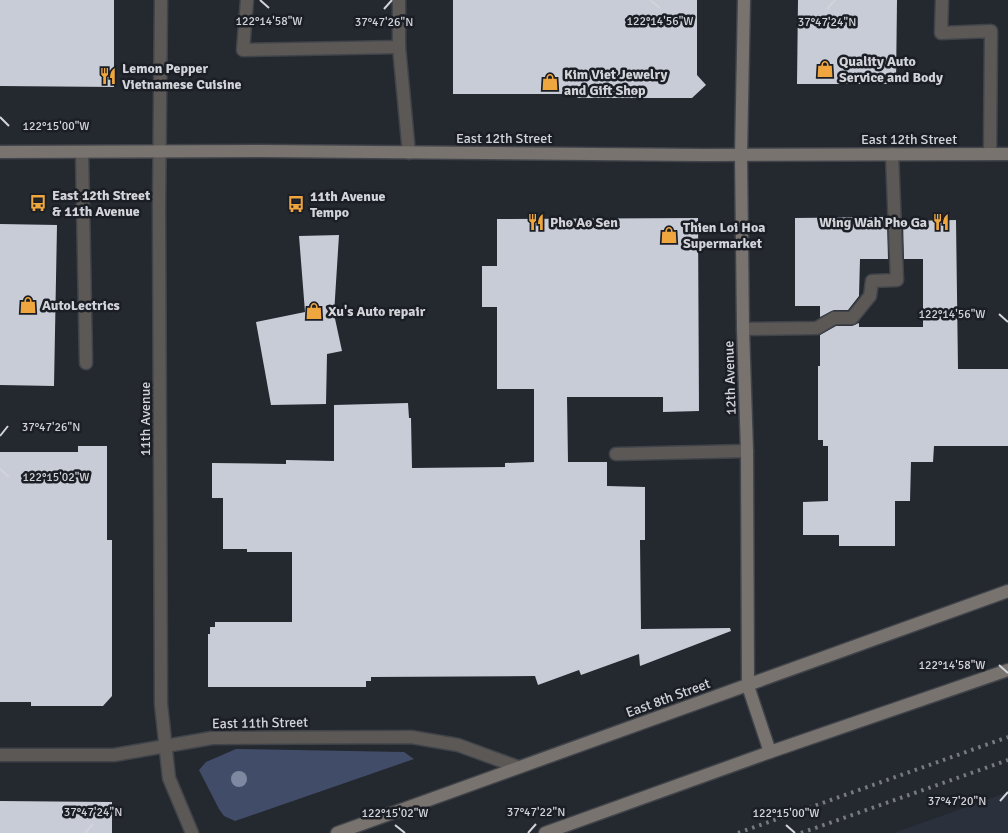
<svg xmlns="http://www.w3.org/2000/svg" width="1008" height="833" font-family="Signika,sans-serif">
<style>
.built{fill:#2a303c}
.grass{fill:#414d68}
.building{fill:#c8ccd6}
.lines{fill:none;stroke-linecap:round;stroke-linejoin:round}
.lane-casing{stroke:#40444a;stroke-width:15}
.street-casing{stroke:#40444a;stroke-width:15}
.secondary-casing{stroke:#40444a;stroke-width:15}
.lane{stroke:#5b5855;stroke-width:12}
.street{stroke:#5b5855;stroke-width:12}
.secondary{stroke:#78736e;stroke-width:12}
.rail{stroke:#777a80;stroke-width:4;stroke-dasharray:2.5 5;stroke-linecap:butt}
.tree{fill:#7e89a1}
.ticks{fill:none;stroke:#d2d4d9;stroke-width:2}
.labels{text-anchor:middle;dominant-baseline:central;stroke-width:5;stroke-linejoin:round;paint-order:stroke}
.poi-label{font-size:14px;font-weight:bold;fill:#d2d4d9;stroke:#1b1e25;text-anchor:start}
.street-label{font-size:14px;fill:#d2d4d9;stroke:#1b1e25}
.ticks-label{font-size:12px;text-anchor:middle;fill:#d2d4d9;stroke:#1b1e25;stroke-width:5;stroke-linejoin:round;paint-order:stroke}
</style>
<rect width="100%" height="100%" fill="#24282f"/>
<polygon class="built" points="1008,792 1008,833 894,833"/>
<polygon class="grass" points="236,749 404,752 414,759 235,821 224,816 219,809 199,770 206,762"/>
<g class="building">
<polygon points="0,0 114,0 114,87 0,86"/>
<polygon points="453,0 697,0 697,75 706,85 692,98 577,98 577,94 453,94"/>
<polygon points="798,0 897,0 896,84 797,84"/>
<polygon points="883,217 883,221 887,221 888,259 860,259 859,296 848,310 834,310 820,317 820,306 795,306 795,218"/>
<polygon points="698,218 699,411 663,412 663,397 567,397 568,462 607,462 607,486 645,487 645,540 640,540 641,629 730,628 731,631 640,666 639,654 581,675 579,670 538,685 535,676 371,677 371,681 366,681 366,687 208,687 208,634 210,634 210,627 215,627 215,622 292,622 292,552 247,552 247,549 223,549 223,498 212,498 212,463 286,464 286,460 334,461 334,405 408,403 409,418 411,418 412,468 505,467 505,463 534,462 534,389 497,389 497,307 482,307 482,266 497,266 497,219"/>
<polygon points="956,220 958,369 1008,369 1008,446 934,446 933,462 911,462 910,501 895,501 895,546 839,546 839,535 803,535 803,502 828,501 828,446 823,446 823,440 818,440 818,366 820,366 820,335 836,326 852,326 859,323 859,327 923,327 923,259 904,259 903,221"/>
<polygon points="0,224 57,225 54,386 0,385"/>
<polygon points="339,235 334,314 342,351 327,354 326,404 271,405 256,322 305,312 299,236"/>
<polygon points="78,446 107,446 107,540 112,540 112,696 103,706 31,706 31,702 0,702 0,452 78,452"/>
<polygon points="0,801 112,802 112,833 0,833"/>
</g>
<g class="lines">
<g class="lane-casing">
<g id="lane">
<polyline points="247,0 243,50 399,47"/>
<polyline points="399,0 399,47 409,153"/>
<polyline points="942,0 941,33 991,31 990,154"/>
<polyline points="82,152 86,363"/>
<polyline points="743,329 817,328 834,318 852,318 870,296 872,281 897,280 892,154"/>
<polyline points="616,454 747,451"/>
</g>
</g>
<g class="street-casing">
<g id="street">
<polyline points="161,0 159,208 161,704 169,778 192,833"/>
<polyline points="0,755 114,755 212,738 411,737 458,745 518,767"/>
</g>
</g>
<g class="secondary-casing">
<g id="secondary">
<polyline points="744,0 741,155 743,329 747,451 748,686 770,752"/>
<polyline points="0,152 264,151 704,155 1008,154"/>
<polyline points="337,833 1008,591"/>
<polyline points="545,833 770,752 1008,670"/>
</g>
</g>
<use href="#lane" class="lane"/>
<use href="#street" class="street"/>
<use href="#secondary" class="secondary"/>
<g class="rail">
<polyline points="738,833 1008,737"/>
<polyline points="801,833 1008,760"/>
</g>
</g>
<circle class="tree" cx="239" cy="779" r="8"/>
<path class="ticks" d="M260 0 269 8M650 0 660 8M384 9 392 0M827 9 835 0M0 117 9 126M999 314 1008 322M0 436 8 426M0 469 9 477M999 665 1008 673M1000 801 1008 792M395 825 405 833M786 825 795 833M85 833 93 824M528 833 536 824"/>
<defs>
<g id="shop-bare" transform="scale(1.35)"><path d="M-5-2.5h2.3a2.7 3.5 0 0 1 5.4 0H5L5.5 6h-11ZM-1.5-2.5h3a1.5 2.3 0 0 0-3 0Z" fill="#f0a63f" stroke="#1b1e25" stroke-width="2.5" paint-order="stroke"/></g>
<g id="restaurant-bare" transform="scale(1.35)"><path d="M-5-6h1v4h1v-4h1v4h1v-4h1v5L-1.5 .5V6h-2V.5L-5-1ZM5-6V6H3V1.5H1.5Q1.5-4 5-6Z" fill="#f0a63f" stroke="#1b1e25" stroke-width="2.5" paint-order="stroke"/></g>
<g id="bus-bare" transform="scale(1.35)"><path d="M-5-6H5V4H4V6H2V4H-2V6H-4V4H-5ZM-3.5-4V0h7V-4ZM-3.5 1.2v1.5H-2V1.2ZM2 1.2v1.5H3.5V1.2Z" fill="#f0a63f" stroke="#1b1e25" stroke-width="2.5" paint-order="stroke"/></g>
</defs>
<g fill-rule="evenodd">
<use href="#shop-bare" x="825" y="69"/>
<use href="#restaurant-bare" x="108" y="76"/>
<use href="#shop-bare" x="550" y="82"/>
<use href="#bus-bare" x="38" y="203"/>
<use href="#bus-bare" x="296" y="204"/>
<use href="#restaurant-bare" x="536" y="222"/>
<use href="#restaurant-bare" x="941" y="222"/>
<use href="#shop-bare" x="669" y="235"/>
<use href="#shop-bare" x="28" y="305"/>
<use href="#shop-bare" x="314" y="311"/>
</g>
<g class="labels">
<g class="poi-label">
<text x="839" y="61">Quality Auto<tspan x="839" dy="16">Service and Body</tspan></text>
<text x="122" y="68">Lemon Pepper<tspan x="122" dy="16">Vietnamese Cuisine</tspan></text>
<text x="564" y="74">Kim Viet Jewelry<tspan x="564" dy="16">and Gift Shop</tspan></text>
<text x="52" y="195">East 12th Street<tspan x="52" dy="16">&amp; 11th Avenue</tspan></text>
<text x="310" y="196">11th Avenue<tspan x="310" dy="16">Tempo</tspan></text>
<text x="550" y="222">Pho Ao Sen</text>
<text x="927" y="222" text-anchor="end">Wing Wah Pho Ga</text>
<text x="683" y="227">Thien Loi Hoa<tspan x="683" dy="16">Supermarket</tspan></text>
<text x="42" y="305">AutoLectrics</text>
<text x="328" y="311">Xu's Auto repair</text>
</g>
<g class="street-label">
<text x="504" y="138">East 12th Street</text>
<text x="909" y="139">East 12th Street</text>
<text transform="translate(730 378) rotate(-92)">12th Avenue</text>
<text transform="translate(145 419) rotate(-90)">11th Avenue</text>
<text transform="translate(668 698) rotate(-20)">East 8th Street</text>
<text transform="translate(260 723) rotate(-1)">East 11th Street</text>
</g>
</g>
<g class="ticks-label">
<text x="269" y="25">122°14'58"W</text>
<text x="660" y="25">122°14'56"W</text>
<text x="384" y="26">37°47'26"N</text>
<text x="827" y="26">37°47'24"N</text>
<text x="56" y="130">122°15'00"W</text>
<text x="952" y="318">122°14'56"W</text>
<text x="51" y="431">37°47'26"N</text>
<text x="56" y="481">122°15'02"W</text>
<text x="952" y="669">122°14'58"W</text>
<text x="957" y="805">37°47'20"N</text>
<text x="93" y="816">37°47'24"N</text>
<text x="536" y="816">37°47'22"N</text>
<text x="395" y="817">122°15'02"W</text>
<text x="786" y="817">122°15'00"W</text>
</g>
</svg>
